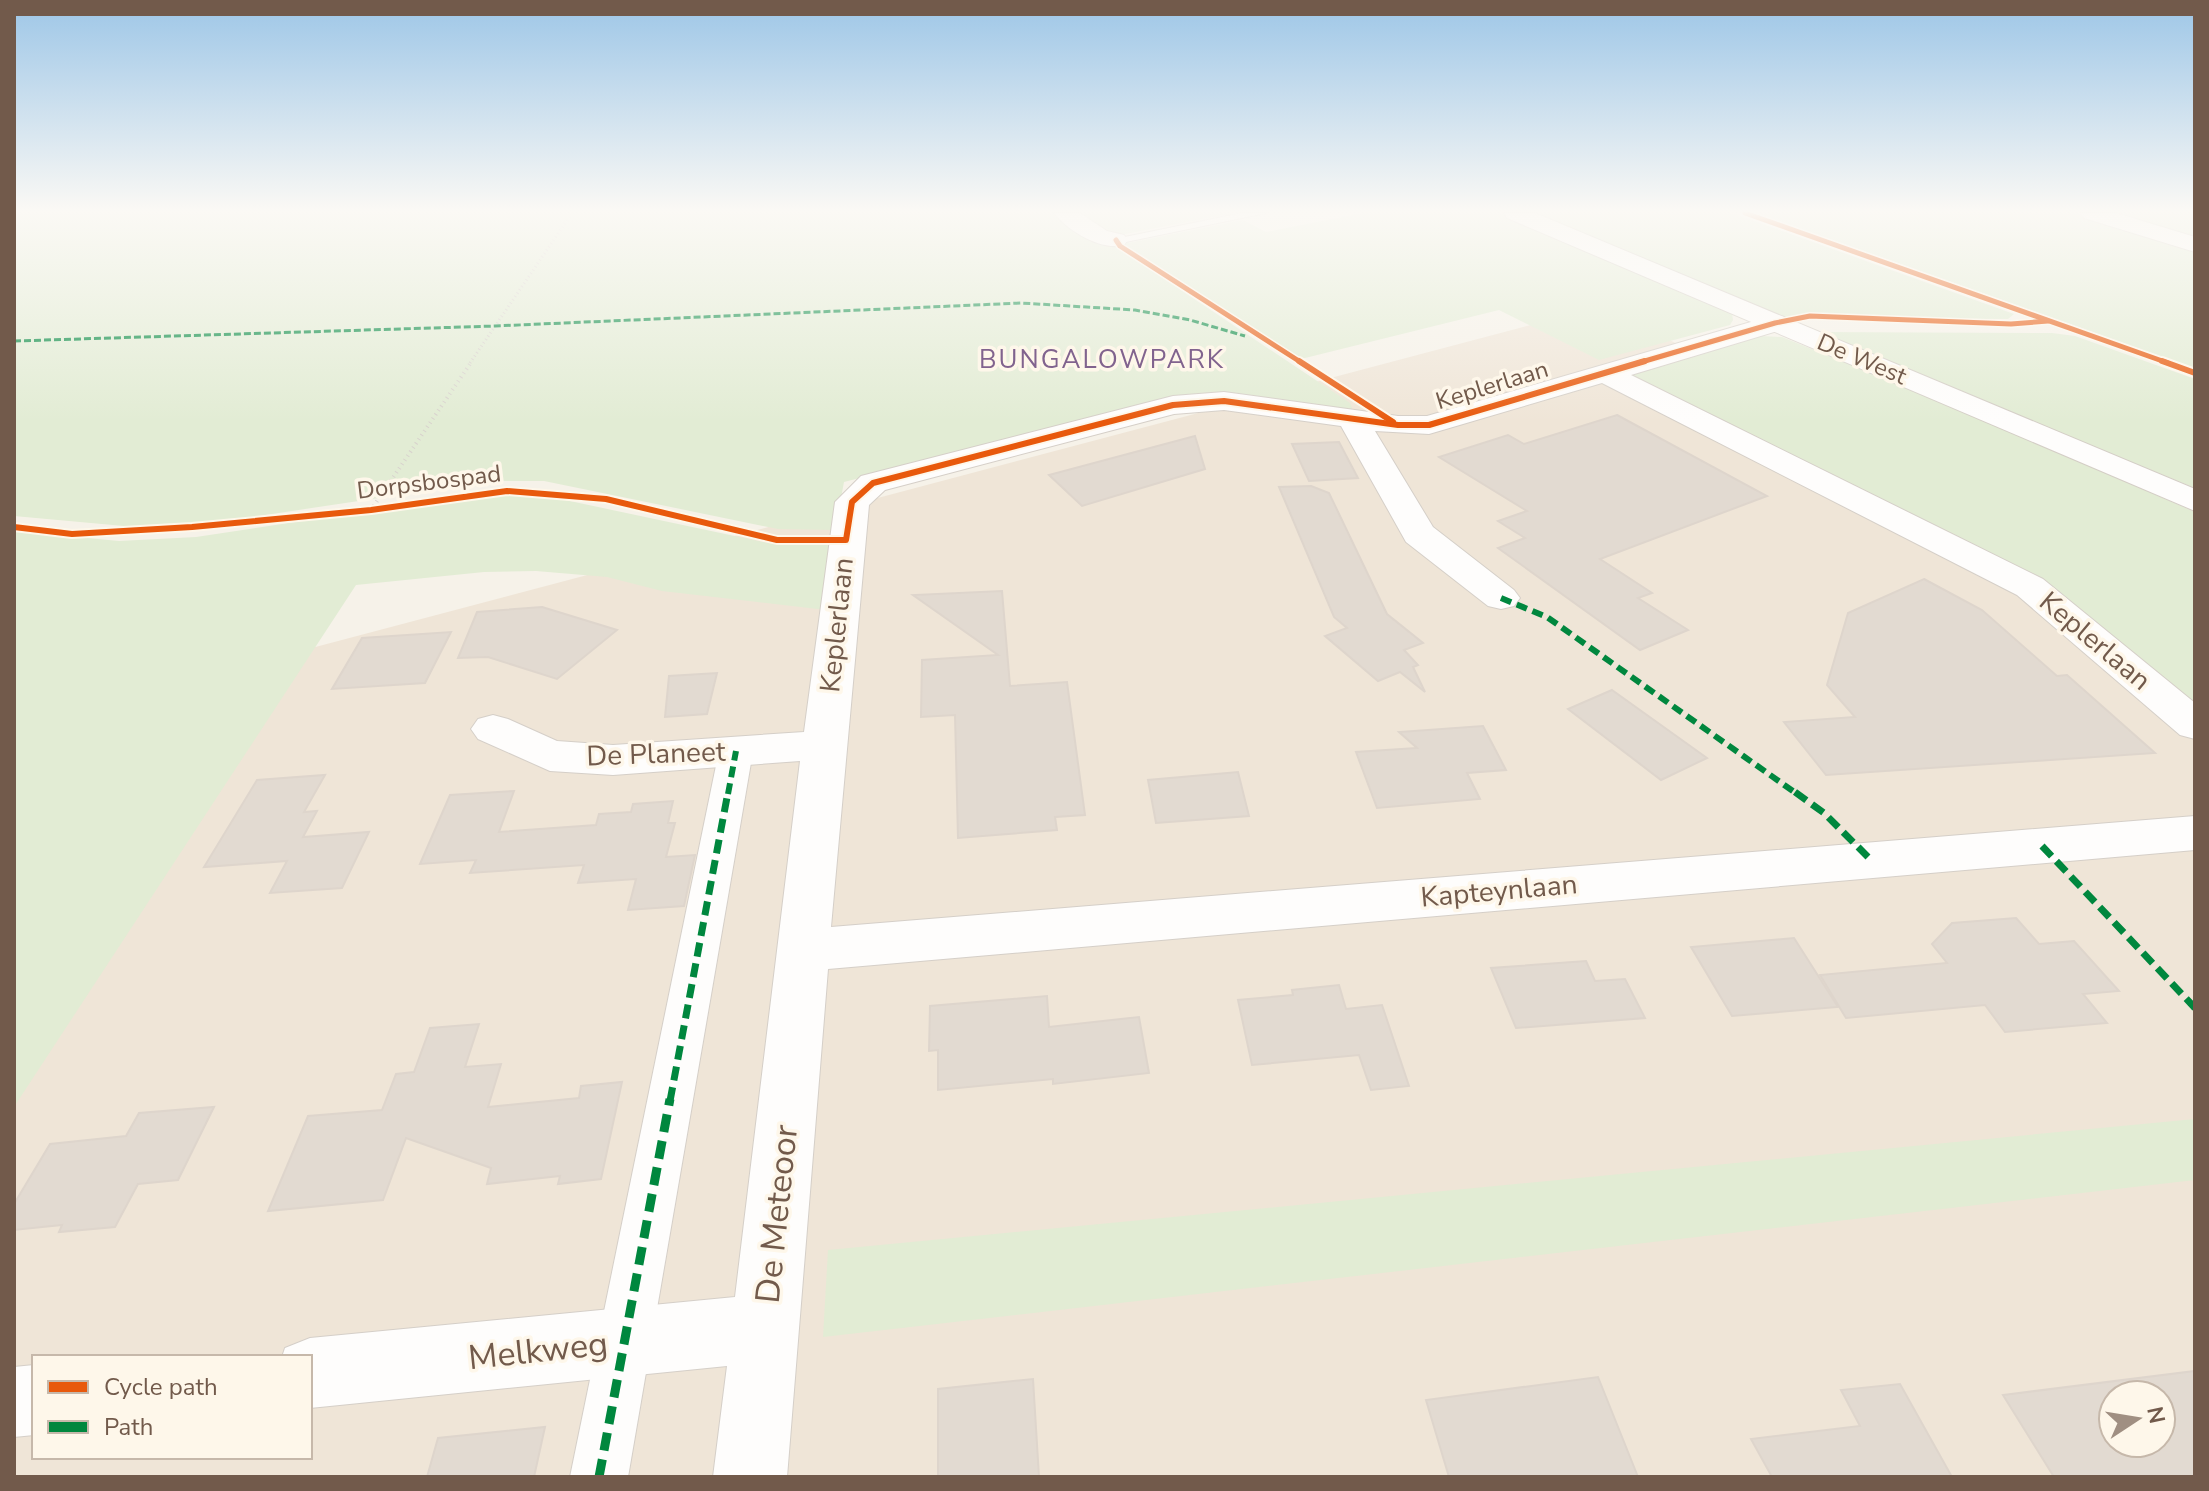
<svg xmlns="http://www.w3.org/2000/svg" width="2209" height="1491" font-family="'Nunito Sans',sans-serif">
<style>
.residential{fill:#efe5d7;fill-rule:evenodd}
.green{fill:#e2ecd4}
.building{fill:#e2dad1;stroke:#ded5cc;stroke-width:2;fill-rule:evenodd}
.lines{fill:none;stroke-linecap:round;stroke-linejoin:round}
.service-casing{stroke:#d5cfc8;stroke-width:2}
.pedestrian-casing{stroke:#d5cfc8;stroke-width:2}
.minor-casing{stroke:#d5cfc8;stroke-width:2}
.secondary-casing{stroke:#d4cec6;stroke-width:2}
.path-far1{stroke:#d8d2cd;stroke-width:3;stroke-dasharray:1 3;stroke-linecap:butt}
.path{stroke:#d8d2cd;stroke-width:4;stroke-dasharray:1 4;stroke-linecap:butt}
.service{fill:#fefdfc;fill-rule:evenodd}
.pedestrian{fill:#fefdfc;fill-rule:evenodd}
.minor{fill:#fefdfc;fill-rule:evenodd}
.secondary{fill:#fefdfc;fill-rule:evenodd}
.quiet-far3{stroke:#00873e;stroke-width:3;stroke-dasharray:7 3;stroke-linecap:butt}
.quiet-far2{stroke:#00873e;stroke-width:6;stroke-dasharray:11 6;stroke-linecap:butt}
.quiet-far1{stroke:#00873e;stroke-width:7;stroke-dasharray:14 7;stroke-linecap:butt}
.quiet{stroke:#00873e;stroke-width:9;stroke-dasharray:18 9;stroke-linecap:butt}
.cycleway-far1-casing{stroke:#fef7ea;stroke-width:8}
.cycleway-casing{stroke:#fef7ea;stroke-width:10}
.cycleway-far1{stroke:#e8590c;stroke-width:5}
.cycleway{stroke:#e8590c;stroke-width:6}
.labels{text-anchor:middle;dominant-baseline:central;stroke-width:7;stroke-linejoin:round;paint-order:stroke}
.far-street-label{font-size:24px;fill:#725a4b;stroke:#fef7ea}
.far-neighbourhood-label{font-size:26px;letter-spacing:2px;fill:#81638e;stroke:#fef7ea}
.street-label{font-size:28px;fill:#725a4b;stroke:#fef7ea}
.near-street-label{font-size:34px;fill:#725a4b;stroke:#fef7ea}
</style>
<rect width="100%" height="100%" fill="#f6f2e9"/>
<path class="residential" d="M1602 306 2195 605V1477H14V727ZM34 1357H310V1457H34ZM2113 1395H2161V1443H2113Z"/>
<g class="green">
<polygon points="14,213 1052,213 1091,240 1112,244 1350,403 1352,408 1349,411 1245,396 1189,394 844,482 835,530 778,529 544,481 492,481 205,524 135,527 14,516"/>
<polygon points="1076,213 1234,213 1120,235 1112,234"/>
<polygon points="1363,213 1502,213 1724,307 1732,313 1733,320 1730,325 1599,360 1499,310 1297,360 1123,244 1243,220 1266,232"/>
<polygon points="1527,213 1732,213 2014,314 2008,319 1779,318"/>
<polygon points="1757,213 2195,213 2195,368"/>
<polygon points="1813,332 2052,333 2075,336 2195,379 2195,488"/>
<polygon points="1762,336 1782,337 1940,401 2195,512 2195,706 1959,541 1629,374"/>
<polygon points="487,493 532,493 768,543 834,543 826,610 662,591 607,577 536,571 484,572 356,585 14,1107 14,531 119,541 196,537"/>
<polygon points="2195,1119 2195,1180 823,1337 828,1250"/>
</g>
<g class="building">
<polygon points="1617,415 1767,496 1600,559 1652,593 1638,598 1688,630 1640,650 1498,548 1525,538 1498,521 1527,511 1439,457 1508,435 1524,444"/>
<polygon points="1195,436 1205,469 1082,506 1049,475"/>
<polygon points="1339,442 1358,478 1309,481 1292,444"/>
<polygon points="1311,486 1329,493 1387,614 1423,643 1404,650 1418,665 1413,667 1425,692 1400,672 1378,681 1325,636 1347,628 1334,617 1279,487"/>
<polygon points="1924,579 1982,610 2057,676 2067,675 2155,753 1826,775 1784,722 1855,717 1827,685 1848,613"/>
<polygon points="1002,591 1010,686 1067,682 1085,815 1055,817 1057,830 958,838 955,715 921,717 922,660 998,655 913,595"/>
<polygon points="542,607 617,630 557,679 488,657 458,658 477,612"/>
<polygon points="451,632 425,683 332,689 362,638"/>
<polygon points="717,673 707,714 665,717 669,676"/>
<polygon points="1612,690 1707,758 1661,780 1568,709"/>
<polygon points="1483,726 1506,770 1467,773 1480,799 1377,808 1356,752 1417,748 1399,732"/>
<polygon points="1238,772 1249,816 1156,823 1148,780"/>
<polygon points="325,775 304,812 317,811 303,837 369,832 342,888 270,893 287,861 204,867 257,780"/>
<polygon points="514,791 499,832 596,825 599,814 631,812 633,804 673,801 668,823 675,823 666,857 695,855 684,906 628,910 636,879 578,883 584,865 470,873 476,860 420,864 450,795"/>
<polygon points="2016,918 2039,944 2074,941 2119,991 2083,994 2107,1023 2005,1032 1985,1005 1846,1018 1820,975 1947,963 1932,944 1952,923"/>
<polygon points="1794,938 1838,1007 1732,1016 1691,947"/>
<polygon points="1586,961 1595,981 1625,979 1645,1018 1516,1028 1491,968"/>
<polygon points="1339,985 1346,1009 1382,1005 1409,1086 1371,1090 1359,1055 1252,1065 1238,1000 1293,995 1292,990"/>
<polygon points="1047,996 1049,1027 1139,1017 1149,1073 1053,1084 1053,1079 938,1090 938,1050 929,1051 930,1006"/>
<polygon points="479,1024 465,1067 501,1064 488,1107 579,1098 581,1086 622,1082 601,1179 558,1184 560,1176 487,1184 491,1168 406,1138 383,1200 268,1211 308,1116 382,1110 396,1074 414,1072 430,1028"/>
<polygon points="214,1107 178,1180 138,1184 115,1227 59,1232 62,1225 14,1230 14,1204 50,1144 126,1136 139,1113"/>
<path d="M2195 1371V1477H2054L2003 1395ZM2113 1395H2161V1443H2113Z"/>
<polygon points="1598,1377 1638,1477 1449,1477 1426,1400"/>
<polygon points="1033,1379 1039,1477 938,1477 938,1389"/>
<polygon points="1900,1384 1952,1477 1772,1477 1751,1439 1860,1426 1841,1390"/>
<polygon points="545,1427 534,1477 427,1477 438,1438"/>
</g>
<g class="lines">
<g class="service-casing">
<polygon id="service" points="1242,213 1266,213 1116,244 1110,240"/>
</g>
<g class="pedestrian-casing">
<polygon id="pedestrian" points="736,740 748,743 753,751 628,1477 570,1477 719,751 724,743"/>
</g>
<g class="minor-casing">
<g id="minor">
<path d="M1054 213H1080L1107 231 1124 235 1128 240 1124 245C1101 251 1068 231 1054 213Z"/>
<polygon points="2081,213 2116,213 2195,237 2195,252 2084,218"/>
<polygon points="1775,315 1784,317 1788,323 1784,329 1631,375 2043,579 2195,703 2195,739 2180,735 2017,595 1602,383 1429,434 1375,431 1433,527 1514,590 1520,598 1514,606 1501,609 1488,606 1406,542 1341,426 1224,410 1174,414 885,490 869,505 831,927 2195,816 2195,850 828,969 787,1477 713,1477 727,1366 310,1408 310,1357 282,1357 285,1348 310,1338 735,1297 800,761 613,775 550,771 478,739 471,729 478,719 493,715 508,719 557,741 613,745 804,732 835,502 861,476 1173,396 1224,392 1398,416 1427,416"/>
<polygon points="34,1365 34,1435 14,1437 14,1367"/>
</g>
</g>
<g class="secondary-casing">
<polygon id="secondary" points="1504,213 1535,213 2195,489 2195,511 1507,218"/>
</g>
<polyline class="path-far1" points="470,363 572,213"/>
<polyline class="path" points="371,510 472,361"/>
<use href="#service" class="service"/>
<use href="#pedestrian" class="pedestrian"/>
<use href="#minor" class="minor"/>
<use href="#secondary" class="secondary"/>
<polyline class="quiet-far3" points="14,341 495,326 1021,303 1135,310 1190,320 1245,336"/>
<g class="quiet-far2">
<polyline points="1501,598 1547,617 1797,794"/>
<polyline points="728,794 736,751"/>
</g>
<g class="quiet-far1">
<polyline points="1795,792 1824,813 1871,860"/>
<polyline points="2042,846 2195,1008"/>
<polyline points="670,1101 728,792"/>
</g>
<polyline class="quiet" points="599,1477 670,1099"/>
<g class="cycleway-far1-casing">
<g id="cycleway-far1">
<polyline points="1745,213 2168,363"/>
<polyline points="1116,240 1120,246 1302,363"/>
<polyline points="1638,363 1775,323 1810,316 2011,324 2048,321"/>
</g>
</g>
<g class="cycleway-casing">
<g id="cycleway">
<polyline points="1299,361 1393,422"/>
<polyline points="2162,361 2195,373"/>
<polyline points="14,527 72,534 192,527 371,510 507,491 606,499 777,540 846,540 852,502 873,483 1173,405 1224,401 1398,425 1429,425 1645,361"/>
</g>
</g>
<use href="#cycleway-far1" class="cycleway-far1"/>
<use href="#cycleway" class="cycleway"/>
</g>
<linearGradient id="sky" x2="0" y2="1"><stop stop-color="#9dc6e7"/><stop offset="0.5" stop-color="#fbf9f5"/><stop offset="1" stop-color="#fbf9f5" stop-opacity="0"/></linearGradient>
<rect width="2209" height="422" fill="url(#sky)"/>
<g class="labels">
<g class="far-street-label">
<text transform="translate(1862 359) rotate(23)">De West</text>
<text transform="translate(1492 385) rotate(-17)">Keplerlaan</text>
<text transform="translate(429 482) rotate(-7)">Dorpsbospad</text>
</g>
<g class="far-neighbourhood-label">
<text x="1102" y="359">BUNGALOWPARK</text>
</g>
<g class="street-label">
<text transform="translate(837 625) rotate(-84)">Keplerlaan</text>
<text transform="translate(2095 641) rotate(40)">Keplerlaan</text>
<text transform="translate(656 754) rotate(-2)">De Planeet</text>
<text transform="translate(1499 891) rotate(-5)">Kapteynlaan</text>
</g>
<g class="near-street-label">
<text transform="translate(777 1214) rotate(-84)">De Meteoor</text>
<text transform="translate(538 1351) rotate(-6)">Melkweg</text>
</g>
</g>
<rect width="2209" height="1491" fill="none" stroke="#725a4b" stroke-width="32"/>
<rect x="32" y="1355" width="280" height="104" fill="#fef7ea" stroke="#c6b8aa" stroke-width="2"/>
<rect x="48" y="1381" width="40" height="12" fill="#e8590c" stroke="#c6b8aa" stroke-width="2"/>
<text x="104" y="1395" font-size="24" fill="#725a4b">Cycle path</text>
<rect x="48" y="1421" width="40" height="12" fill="#00873e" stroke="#c6b8aa" stroke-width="2"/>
<text x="104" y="1435" font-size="24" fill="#725a4b">Path</text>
<g transform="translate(2137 1419) rotate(78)"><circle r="38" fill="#fef7ea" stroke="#c6b8aa" stroke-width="2"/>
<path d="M0-6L14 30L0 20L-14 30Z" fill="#a08f82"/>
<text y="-12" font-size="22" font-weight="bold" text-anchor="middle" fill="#725a4b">N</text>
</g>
</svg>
